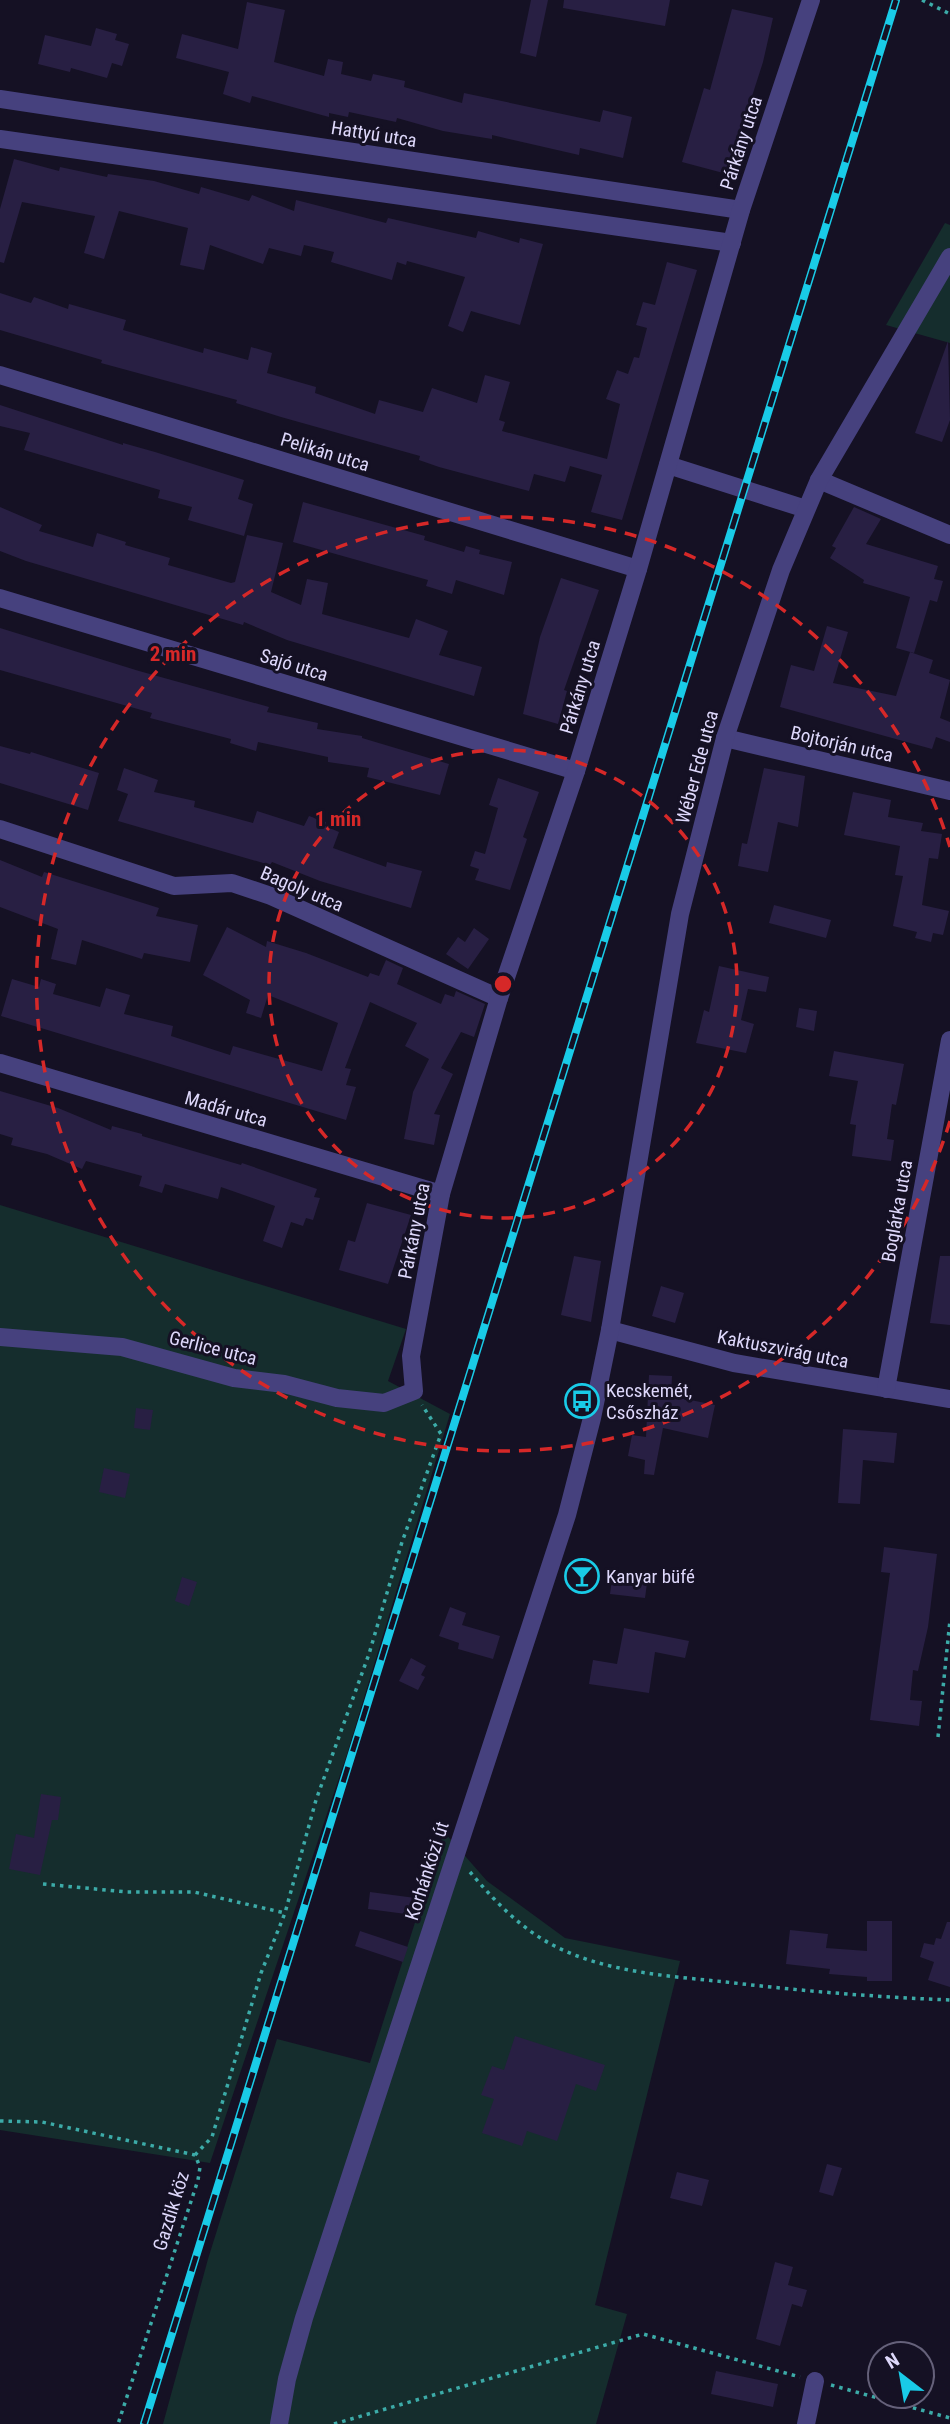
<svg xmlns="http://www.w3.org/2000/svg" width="950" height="2424" font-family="'Roboto Condensed',sans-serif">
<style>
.green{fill:#152d2d}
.building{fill:#281f43}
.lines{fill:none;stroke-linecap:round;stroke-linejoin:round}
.path{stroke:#3caba8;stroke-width:3.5;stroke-dasharray:3.5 5;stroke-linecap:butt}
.minor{stroke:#46417e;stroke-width:18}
.rail-casing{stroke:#19cbe7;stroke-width:8}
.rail{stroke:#151124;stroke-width:5;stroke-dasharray:16;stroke-linecap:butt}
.ring{fill:none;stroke:#d62828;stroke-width:3.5;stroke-dasharray:12 9}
.labels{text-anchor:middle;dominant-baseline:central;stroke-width:6;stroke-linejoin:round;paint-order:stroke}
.street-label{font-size:19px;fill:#ded8fb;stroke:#151124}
.poi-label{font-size:19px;fill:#ded8fb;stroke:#151124;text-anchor:start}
.centre{fill:#d62828;stroke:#151124;stroke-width:3.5}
.ring-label{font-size:21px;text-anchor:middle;font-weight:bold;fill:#d62828;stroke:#151124;stroke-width:6;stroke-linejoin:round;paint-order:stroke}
</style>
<rect width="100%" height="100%" fill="#151124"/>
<g class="green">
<polygon points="945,223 950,225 950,343 886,325"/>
<polygon points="0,1205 406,1329 388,1381 450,1414 347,1754 210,2163 0,2130"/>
<polygon points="444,1832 487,1881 565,1938 680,1961 595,2305 627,2314 596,2424 163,2424 208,2259 277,2039 370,2063"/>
</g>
<g class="building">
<polygon points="531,0 548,0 536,57 520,53"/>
<polygon points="564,0 670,0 665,26 563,8"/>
<polygon points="247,2 285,10 274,62 324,76 328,59 343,62 341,74 371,81 373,74 405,81 404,87 462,103 464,93 600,122 603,110 632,117 623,158 580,148 579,155 492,135 492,139 443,131 397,118 396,122 349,112 348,117 329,113 329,117 252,96 250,103 223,94 229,72 176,58 182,34 238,49"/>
<polygon points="732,9 773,18 763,62 727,174 682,162 704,88 710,90"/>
<polygon points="96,28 117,34 115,40 129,44 122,66 112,63 107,78 71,68 70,72 38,64 45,35 91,46"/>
<polygon points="14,159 59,171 60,167 107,177 108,174 154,181 199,194 201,187 249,201 252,195 294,211 296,200 386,223 388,218 476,238 478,231 519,243 520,238 543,244 520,325 471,311 463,332 448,326 465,277 407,261 406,265 397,262 392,280 331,262 334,252 304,245 301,256 269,248 263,264 210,245 204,270 180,265 188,228 119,211 104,259 84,253 95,216 22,202 4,263 0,262 0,209"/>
<polygon points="667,262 697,270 622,520 591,512 602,475 570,466 565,482 534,474 529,491 439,467 419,460 420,456 281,417 236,403 237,400 101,363 102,360 0,330 0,293 31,303 34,297 68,309 69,304 126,320 123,330 203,353 204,348 248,360 251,347 272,353 267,373 316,387 315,393 375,414 379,400 423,412 432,388 477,403 485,375 510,382 499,420 505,422 502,431 607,459 620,404 606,399 617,370 628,374 634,357 639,358 647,328 636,325 643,302 655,305"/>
<polygon points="948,341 950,420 942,442 915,433"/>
<polygon points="0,405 123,445 123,443 155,452 244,480 238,499 253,504 244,536 188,520 192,507 158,498 160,490 24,450 30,433 0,426"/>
<polygon points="303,502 425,536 424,540 464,552 466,546 480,550 479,554 512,562 504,595 456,580 452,594 426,586 428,580 293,542"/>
<polygon points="0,507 42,525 39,531 93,547 97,533 126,542 125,545 170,558 168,565 231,583 235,582 247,535 283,543 271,592 301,605 307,579 328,583 322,614 409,638 416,619 448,631 439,655 482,667 474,696 287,640 244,622 243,625 26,561 0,551"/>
<polygon points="854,507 881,519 866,544 938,566 934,579 943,581 937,602 930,600 914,653 896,648 910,597 863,583 864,580 830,558 836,548 832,546"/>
<polygon points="561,578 599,590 564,690 567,691 558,724 523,714 540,637"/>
<polygon points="827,626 848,632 833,683 896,696 910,652 933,660 929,673 950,680 940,718 950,722 950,742 936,737 932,749 780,707 791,665 814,671"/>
<polygon points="0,628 139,671 269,707 267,712 318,723 317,729 362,736 362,738 449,764 440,795 367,777 369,768 328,762 328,757 258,742 256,751 230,743 231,739 150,718 152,713 0,670"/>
<polygon points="0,746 30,754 31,752 99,773 88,810 0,783"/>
<polygon points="124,768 158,780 154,792 195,801 194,807 253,823 257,811 304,826 309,816 326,822 325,826 339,832 333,848 386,867 387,862 422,871 411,908 320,881 272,862 270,865 118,821 128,794 117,790"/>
<polygon points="764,768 805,776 798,827 778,822 768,872 738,866 742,843 747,844"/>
<polygon points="498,778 539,792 523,837 527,839 510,890 475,880 479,869 470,866 475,851 485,854 498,808 489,805"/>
<polygon points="853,792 891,800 888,817 923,823 921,831 942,834 938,859 929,858 922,905 949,911 943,935 933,933 931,942 915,938 917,932 893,926 903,876 895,875 900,846 844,835"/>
<polygon points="0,860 42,877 44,872 159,908 156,916 198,925 190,962 144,953 142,959 82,940 76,965 51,959 58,929 0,907"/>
<polygon points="774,905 831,920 826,938 769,923"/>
<polygon points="227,927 266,947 267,941 306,953 368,977 370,973 379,976 386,960 403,968 397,984 441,1004 445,994 454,997 456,991 485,1004 474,1037 461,1032 441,1068 453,1074 434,1114 440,1115 434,1145 404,1139 413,1092 429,1059 405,1046 417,1023 370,1002 345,1068 351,1069 346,1085 356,1087 346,1120 1,1016 12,979 39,987 41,979 56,984 53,994 100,1007 106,988 130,995 124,1014 173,1026 171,1036 230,1055 233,1046 322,1071 338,1023 268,995 261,1018 246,1013 250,1000 203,975"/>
<polygon points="474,928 489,939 468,969 446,954 458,937 465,942"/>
<polygon points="719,966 769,977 766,992 748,989 741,1020 754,1024 746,1053 696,1043 704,1010 709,1012"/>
<polygon points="799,1008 817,1011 814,1031 796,1027"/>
<polygon points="834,1051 904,1064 896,1105 892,1104 887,1139 894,1140 891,1161 852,1156 856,1125 850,1124 858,1081 829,1076"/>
<polygon points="0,1091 58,1108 111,1130 112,1126 142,1134 142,1136 241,1165 242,1163 317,1189 314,1197 320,1198 313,1220 306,1218 303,1226 291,1222 282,1248 263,1241 275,1206 221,1187 218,1199 165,1184 162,1193 139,1186 142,1176 86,1161 82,1169 47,1154 11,1145 13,1138 0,1134"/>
<polygon points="367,1203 411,1215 388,1284 339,1270 348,1240 355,1242"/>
<polygon points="574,1256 601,1261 591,1322 561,1315"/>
<polygon points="940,1256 950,1256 950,1325 930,1323"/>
<polygon points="661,1286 684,1293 675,1323 652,1316"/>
<polygon points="649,1375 672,1376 671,1396 715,1405 708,1438 663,1428 654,1475 644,1474 645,1460 628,1456 632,1435 646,1437"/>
<polygon points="136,1408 153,1410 150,1430 134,1428"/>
<polygon points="843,1429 897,1433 894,1463 863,1460 860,1504 838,1503"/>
<polygon points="104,1468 130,1474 125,1498 99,1492"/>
<polygon points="884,1547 937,1554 928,1627 918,1671 913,1670 910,1700 922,1701 919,1726 870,1720 890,1573 881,1572"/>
<polygon points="613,1572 648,1576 645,1598 610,1594"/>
<polygon points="182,1577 197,1582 189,1606 175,1601"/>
<polygon points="450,1607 466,1613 462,1625 500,1636 493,1659 458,1649 459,1643 439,1636"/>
<polygon points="624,1628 689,1641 685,1658 655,1652 649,1693 589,1684 593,1660 617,1664"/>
<polygon points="411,1658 426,1666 421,1675 425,1677 418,1690 399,1681"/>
<polygon points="41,1794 61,1797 58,1820 52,1820 40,1875 9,1869 16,1834 34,1838"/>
<polygon points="370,1892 423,1899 421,1916 368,1909"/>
<polygon points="867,1921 892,1921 892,1981 867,1981 867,1977 829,1974 830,1969 786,1964 790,1930 828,1934 826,1948 867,1951"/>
<polygon points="947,1922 950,1922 950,1987 928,1980 934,1962 920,1957 924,1943 934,1945 936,1938 941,1939"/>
<polygon points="360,1931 408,1947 403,1962 355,1946"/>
<polygon points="515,2036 605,2065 596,2091 576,2084 557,2141 527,2131 522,2146 482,2133 494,2099 481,2095 492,2066 504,2070"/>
<polygon points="827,2164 842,2168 833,2196 819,2192"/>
<polygon points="677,2172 709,2180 702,2206 670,2198"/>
<polygon points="775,2262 793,2267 788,2285 807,2290 802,2307 792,2304 780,2346 756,2339"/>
<polygon points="716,2371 778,2384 773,2407 711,2394"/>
</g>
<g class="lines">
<g class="path">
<polyline points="922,0 950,14"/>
<polyline points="938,1737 950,1620"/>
<path d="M470 1872C493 1899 518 1926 549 1943 601 1972 668 1976 726 1982 801 1991 875 1997 950 2000"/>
<polyline points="43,1884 127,1892 194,1892 285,1913"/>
<polyline points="0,2121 42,2122 195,2155 200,2167 198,2180 118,2424"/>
<polyline points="195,2155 212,2137 261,1973 285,1913 316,1800 369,1654 402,1542 441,1434 422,1405"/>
<polyline points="831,2385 950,2418"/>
<polyline points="334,2424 643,2334 800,2377"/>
</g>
<g class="minor">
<polyline points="0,99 741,210"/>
<polyline points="0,139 732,243"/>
<polyline points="0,375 638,569"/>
<polyline points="668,465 806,509"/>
<polyline points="819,480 950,535"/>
<polyline points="0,598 576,771"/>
<polyline points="725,738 950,791"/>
<polyline points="0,829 174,886 232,883 271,896 499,998"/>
<polyline points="0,1063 441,1194"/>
<polyline points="610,1330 734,1363 950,1399"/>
<polyline points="0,1337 122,1347 234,1378 284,1384 337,1398 384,1403 414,1391 411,1356 441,1194 499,998 576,771 638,569 741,210 811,0"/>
<polyline points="886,1389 950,1040"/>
<polyline points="279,2424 287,2379 304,2318 567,1515 592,1418 610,1330 680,914 725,738 781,570 819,480 950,257"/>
<polyline points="806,2424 815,2381"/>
</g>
<g class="rail-casing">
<polyline id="rail" points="144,2424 896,0"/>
</g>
<use href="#rail" class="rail"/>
</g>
<g class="ring">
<circle cx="503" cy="984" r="234"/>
<path d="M950 1121A467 467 0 1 1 950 847"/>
</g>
<defs>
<g id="bus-ring" transform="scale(1.75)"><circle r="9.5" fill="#151124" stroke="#19cbe7" stroke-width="1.5"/><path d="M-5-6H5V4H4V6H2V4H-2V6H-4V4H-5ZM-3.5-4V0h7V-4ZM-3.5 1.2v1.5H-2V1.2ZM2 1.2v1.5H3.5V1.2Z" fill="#19cbe7"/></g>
<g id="bar-ring" transform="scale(1.75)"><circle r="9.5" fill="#151124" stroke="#19cbe7" stroke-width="1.5"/><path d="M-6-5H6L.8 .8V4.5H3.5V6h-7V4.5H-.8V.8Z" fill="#19cbe7"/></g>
</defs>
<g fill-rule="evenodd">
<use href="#bus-ring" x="582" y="1401"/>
<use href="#bar-ring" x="582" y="1576"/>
</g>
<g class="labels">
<g class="street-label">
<text transform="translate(374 134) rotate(9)">Hattyú utca</text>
<text transform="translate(741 143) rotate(-72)">Párkány utca</text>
<text transform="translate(325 452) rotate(17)">Pelikán utca</text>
<text transform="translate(294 665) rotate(17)">Sajó utca</text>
<text transform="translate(580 687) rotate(-73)">Párkány utca</text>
<text transform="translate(842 744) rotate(13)">Bojtorján utca</text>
<text transform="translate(697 767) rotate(-75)">Wéber Ede utca</text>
<text transform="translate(302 889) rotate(23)">Bagoly utca</text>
<text transform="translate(226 1109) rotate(16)">Madár utca</text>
<text transform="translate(897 1211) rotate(-80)">Boglárka utca</text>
<text transform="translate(414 1231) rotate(-79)">Párkány utca</text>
<text transform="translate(213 1348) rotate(14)">Gerlice utca</text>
<text transform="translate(783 1349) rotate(11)">Kaktuszvirág utca</text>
<text transform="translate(427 1871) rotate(-72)">Korhánközi út</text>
<text transform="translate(171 2211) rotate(-73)">Gazdik köz</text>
</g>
<g class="poi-label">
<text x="606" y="1390">Kecskemét,<tspan x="606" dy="22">Csőszház</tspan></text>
<text x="606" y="1576">Kanyar büfé</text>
</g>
</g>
<circle cx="503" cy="984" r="10" class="centre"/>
<g class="ring-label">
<text x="173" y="661">2 min</text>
<text x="338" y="826">1 min</text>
</g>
<g transform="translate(901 2375) rotate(329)"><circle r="33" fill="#151124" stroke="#65617a" stroke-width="2"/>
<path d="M0-5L12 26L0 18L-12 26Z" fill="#19cbe7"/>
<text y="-10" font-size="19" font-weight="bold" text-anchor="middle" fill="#ded8fb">N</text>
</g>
</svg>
